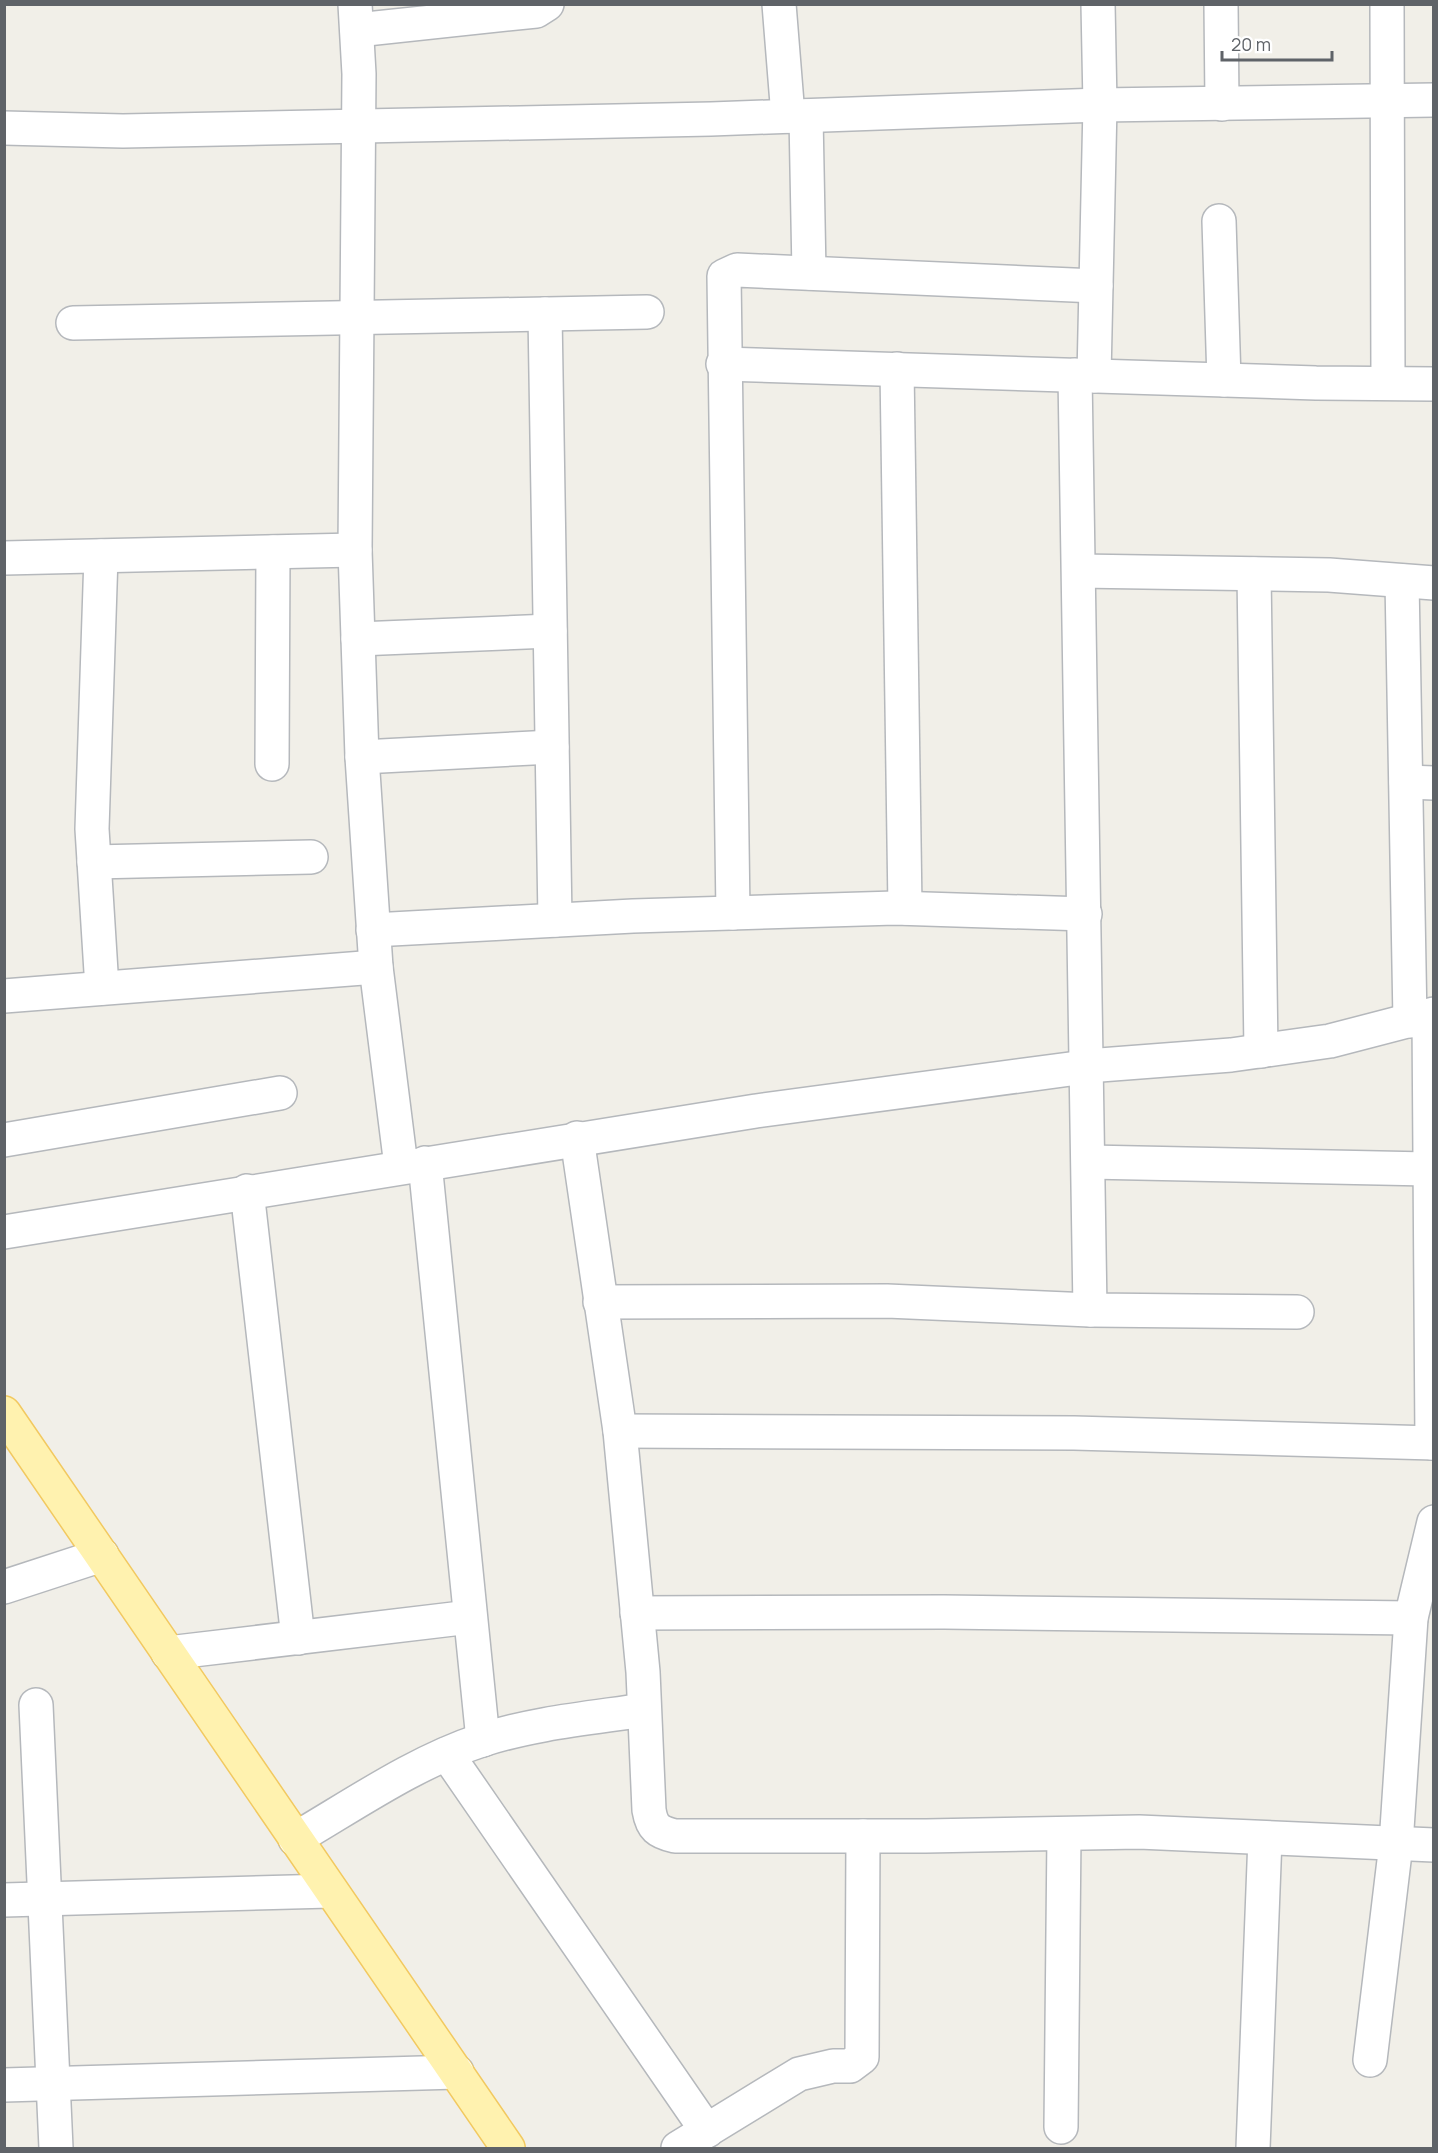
<svg xmlns="http://www.w3.org/2000/svg" width="1438" height="2153" font-family="Manrope,sans-serif">
<style>
.lines{fill:none;stroke-linecap:round;stroke-linejoin:round}
.minor-casing{stroke:#b5b8bc;stroke-width:36}
.major-casing{stroke:#f2c960;stroke-width:36}
.minor{stroke:#fff;stroke-width:33}
.major{stroke:#fff2af;stroke-width:33}
</style>
<rect width="100%" height="100%" fill="#f1efe8"/>
<g class="lines">
<g class="minor-casing">
<g id="minor">
<polyline points="355,4 359,74 355,550 362,757 376,967 401,1166"/>
<polyline points="779,4 788,116"/>
<polyline points="1221,4 1222,104"/>
<polyline points="1387,4 1388,383"/>
<polyline points="357,30 536,11 547,4"/>
<polyline points="806,116 809,273"/>
<polyline points="4,128 123,131 711,119 1100,105 1434,100"/>
<polyline points="1219,221 1224,380"/>
<polyline points="545,314 555,920"/>
<polyline points="73,323 647,312"/>
<polyline points="723,364 1316,383 1434,384"/>
<polyline points="897,369 905,908"/>
<polyline points="1075,375 1090,1310"/>
<polyline points="1094,376 1100,105 1098,4"/>
<polyline points="101,556 92,829 102,988"/>
<polyline points="4,558 355,550"/>
<polyline points="1079,571 1329,575 1434,583"/>
<polyline points="1254,574 1261,1051"/>
<polyline points="1402,581 1410,1021"/>
<polyline points="358,639 550,631"/>
<polyline points="362,757 552,747"/>
<polyline points="272,764 273,552"/>
<polyline points="1406,782 1434,783"/>
<polyline points="94,862 311,857"/>
<polyline points="733,913 724,276 737,270 1096,286"/>
<polyline points="373,930 633,916 895,908 1085,914"/>
<polyline points="4,996 376,967"/>
<polyline points="1429,1016 1432,1443"/>
<path d="M577 1138 620 1431 643 1672 649 1810C652 1828 658 1832 675 1836H926L1139 1832 1434 1845"/>
<polyline points="4,1140 280,1093"/>
<polyline points="1089,1162 1428,1169"/>
<polyline points="425,1163 483,1740"/>
<polyline points="247,1191 298,1638"/>
<polyline points="4,1232 756,1111 1100,1065 1231,1055 1330,1041 1434,1014"/>
<polyline points="600,1302 887,1301 1090,1310 1297,1312"/>
<polyline points="620,1431 1074,1433 1434,1443"/>
<polyline points="4,1587 102,1555"/>
<polyline points="637,1613 944,1612 1411,1618"/>
<polyline points="168,1653 470,1617"/>
<polyline points="36,1705 56,2148"/>
<polyline points="447,1754 707,2131"/>
<path d="M295 1839C355 1804 415 1762 482 1740 534 1723 591 1718 644 1710"/>
<polyline points="4,1900 330,1891"/>
<polyline points="1370,2060 1396,1844 1411,1618 1434,1522"/>
<polyline points="4,2085 457,2072"/>
<polyline points="1061,2127 1064,1834"/>
<polyline points="678,2148 799,2074 833,2066 850,2066 862,2057 863,1836"/>
<polyline points="1253,2148 1265,1838"/>
</g>
</g>
<g class="major-casing">
<polyline id="major" points="4,1413 508,2148"/>
</g>
<use href="#minor" class="minor"/>
<use href="#major" class="major"/>
</g>
<rect width="1438" height="2153" fill="none" stroke="#5f6368" stroke-width="12"/>
<path d="M1222 51v9h110v-9" fill="none" stroke="#5f6368" stroke-width="3"/>
<text x="1231" y="51" font-size="18" fill="#5f6368" stroke="#ffffff" stroke-width="4.5" paint-order="stroke">20 m</text>
</svg>
